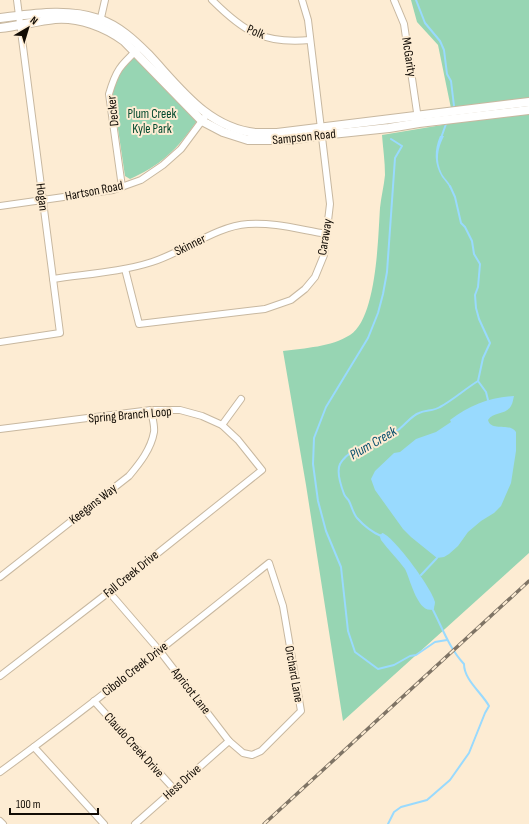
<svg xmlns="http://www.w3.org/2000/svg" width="529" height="824" font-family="'Sofia Sans Condensed',sans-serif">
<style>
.green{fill:#97d5b3}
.water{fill:#99dafe}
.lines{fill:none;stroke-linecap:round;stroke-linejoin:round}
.stream{stroke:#99dafe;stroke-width:2}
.minor-casing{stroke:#c8b8a0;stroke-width:8}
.tertiary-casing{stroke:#c8b8a0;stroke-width:10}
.minor{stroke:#fff;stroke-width:6}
.tertiary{stroke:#fff;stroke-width:8}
.rail-casing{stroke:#7f7465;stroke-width:3.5}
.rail{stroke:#fdecd3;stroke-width:2;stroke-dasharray:6;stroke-linecap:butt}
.labels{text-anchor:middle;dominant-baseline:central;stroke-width:4;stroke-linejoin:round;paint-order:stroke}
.street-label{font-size:13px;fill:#120c05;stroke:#fdecd3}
.park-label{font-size:13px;fill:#00482c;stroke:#fdecd3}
.water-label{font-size:14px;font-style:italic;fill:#064e6c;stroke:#fdecd3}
</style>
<rect width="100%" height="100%" fill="#fdecd3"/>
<g class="green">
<path d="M411 0H529V553L343 721 306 485 283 351C305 348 331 347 350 335 377 318 378 237 380 208 381 197 384 186 385 175 385 162 383 148 382 135L454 123 438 45 417 22Z"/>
<path d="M136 57 197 121C188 133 179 146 167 156 156 166 143 173 130 179L125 176 113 95C114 81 122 63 136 57Z"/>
</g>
<g class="water">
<path d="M440 136H444C438 148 435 160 442 174 445 179 449 182 451 187L450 188C448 184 445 181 442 177 434 164 434 150 440 136Z"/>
<path d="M514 396C513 399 513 403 511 406 506 415 493 412 488 420 491 432 509 422 516 432V451L511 483 501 506 494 513 481 521 468 532 458 546 449 554 444 557 437 558 411 537 403 529 375 490 371 479 375 471 394 453 400 452 416 439 436 432 451 422 450 420C470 405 490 397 514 396Z"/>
<path d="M382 533C393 535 433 590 435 602 435 605 434 606 434 609 418 616 410 578 405 569 398 559 388 550 381 540L380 537Z"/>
</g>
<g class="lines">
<g class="stream">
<polyline points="416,0 425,23 440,41 444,50 447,74 451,81 454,106"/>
<polyline points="441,138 446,124"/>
<polyline points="391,139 402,146 395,158 387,272 383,294 378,313 368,338 326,407 314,438 313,464 318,501 326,531 341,567 348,631 355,652 378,669 394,665 410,656 416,655 435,642 447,640"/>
<polyline points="478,381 486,392 488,400"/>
<path d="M381 535V536C372 532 364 526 357 518 353 513 352 507 349 501 348 499 345 497 344 494 341 486 336 472 340 464 350 446 382 440 398 430 405 425 411 416 419 413 426 410 434 411 440 407 453 400 465 389 478 381L483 358 490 343 479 319 476 308 475 295 478 287 480 264 474 254 472 241 465 227 461 223 455 197 450 186"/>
<polyline points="421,575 437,558"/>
<path d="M388 824 394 812 401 807 427 800 450 780 469 753 485 713 489 706C482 693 464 680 464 664 449 648 442 627 432 608"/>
</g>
<g class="minor-casing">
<g id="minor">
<path d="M212 0C244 32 263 44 310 40"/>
<polyline points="394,0 404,24 418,119"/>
<polyline points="100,22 105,0"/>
<path d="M122 187 109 94C116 70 120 66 138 49"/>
<polyline points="0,206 113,190 141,180 163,165 181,149 207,114"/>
<polyline points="125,269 139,324 265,309 291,300 305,289 315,277 324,255 330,204 308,20 302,0"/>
<path d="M53 279C86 274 121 272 152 262 184 252 216 226 248 224 274 222 301 230 327 234"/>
<polyline points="0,342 60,333 17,0"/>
<polyline points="222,425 241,399"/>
<polyline points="0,429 151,410 180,410 202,416 222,425 238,440 262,470 109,592 0,676"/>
<path d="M0 577 129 476C140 463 151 449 154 432 155 426 152 417 151 410"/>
<polyline points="94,701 174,789"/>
<polyline points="34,747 104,824"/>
<path d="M0 772C92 705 180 634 269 563L283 606 301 711 261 751 252 755 243 753 229 741 159 650 109 592"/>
<polyline points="0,821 3,824"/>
<polyline points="135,824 229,741"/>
</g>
</g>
<g class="tertiary-casing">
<g id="tertiary">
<path d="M0 18C33 14 67 8 99 19 119 26 134 40 148 54 179 87 207 128 256 133 263 133 270 133 277 133L529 102"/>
<path d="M0 28C18 26 37 21 55 19 79 17 105 27 124 41L202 121 223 132 248 140H289L322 135 389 128 419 123 529 110"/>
</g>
</g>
<use href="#minor" class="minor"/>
<use href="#tertiary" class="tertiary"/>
<g class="rail-casing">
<polyline id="rail" points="264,824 529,581"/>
</g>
<use href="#rail" class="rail"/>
</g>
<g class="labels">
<g class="street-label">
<text transform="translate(256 32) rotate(23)">Polk</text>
<text transform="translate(409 57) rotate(81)">McGarity</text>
<text transform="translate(113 111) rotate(-96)">Decker</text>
<text transform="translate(304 137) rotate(-6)">Sampson Road</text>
<text transform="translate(94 191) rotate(-11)">Hartson Road</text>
<text transform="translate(42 197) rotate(83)">Hogan</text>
<text transform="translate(325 237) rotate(-81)">Caraway</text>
<text transform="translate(190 245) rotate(-26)">Skinner</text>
<text transform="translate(130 415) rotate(-5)">Spring Branch Loop</text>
<text transform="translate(93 504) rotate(-38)">Keegans Way</text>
<text transform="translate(131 574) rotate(-39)">Fall Creek Drive</text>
<text transform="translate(135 669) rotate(-38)">Cibolo Creek Drive</text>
<text transform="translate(294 674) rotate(80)">Orchard Lane</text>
<text transform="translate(191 691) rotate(52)">Apricot Lane</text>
<text transform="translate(134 745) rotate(48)">Claudo Creek Drive</text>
<text transform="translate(182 782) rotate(-42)">Hess Drive</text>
</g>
<g class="park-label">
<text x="152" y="114">Plum Creek<tspan x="152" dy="15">Kyle Park</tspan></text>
</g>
<g class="water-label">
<text transform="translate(373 443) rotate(-30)">Plum Creek</text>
</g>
</g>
<g transform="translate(28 28) rotate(38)" stroke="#fdecd3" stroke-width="3" paint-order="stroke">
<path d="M0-3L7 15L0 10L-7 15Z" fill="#120c05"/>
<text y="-6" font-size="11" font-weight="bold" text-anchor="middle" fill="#120c05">N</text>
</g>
<path d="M10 808v6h88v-6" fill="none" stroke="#120c05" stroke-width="2"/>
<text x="16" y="808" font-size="12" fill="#120c05" stroke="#fdecd3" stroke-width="3" paint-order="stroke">100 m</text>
</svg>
